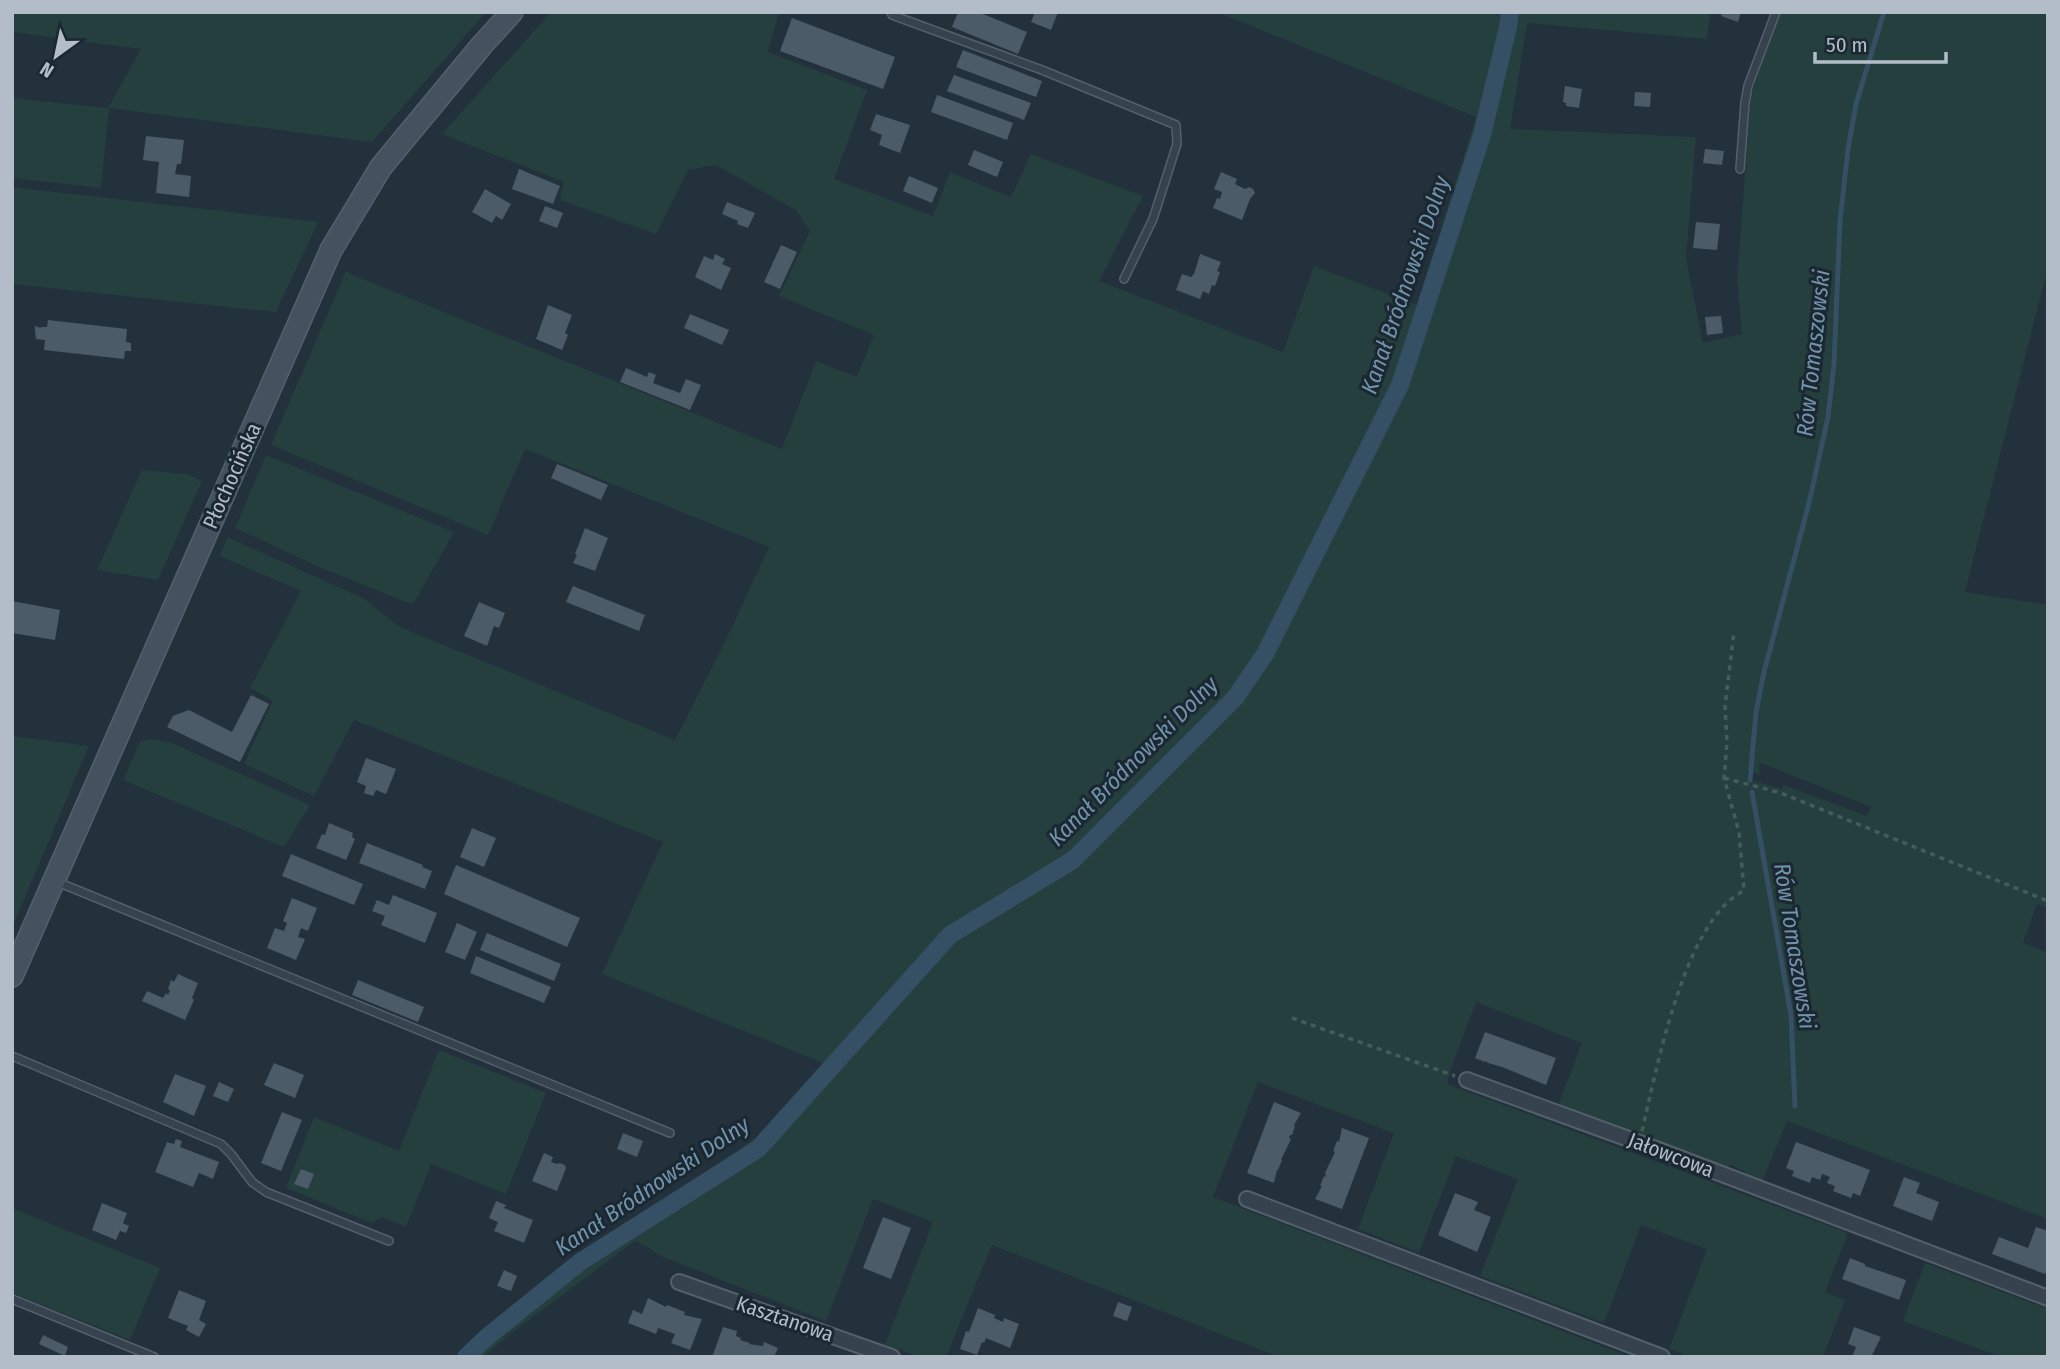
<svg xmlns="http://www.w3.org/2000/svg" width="2060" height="1369" font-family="'Fira Sans Condensed',sans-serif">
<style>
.green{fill:#253f3e;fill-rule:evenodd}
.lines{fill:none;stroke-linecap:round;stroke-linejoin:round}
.stream{stroke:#355064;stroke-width:5}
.canal{stroke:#355064;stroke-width:18}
.building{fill:#4b5b68}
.service-casing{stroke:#54606a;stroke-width:10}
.minor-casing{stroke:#54606a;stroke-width:18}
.secondary-casing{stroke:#54606a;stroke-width:24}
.path{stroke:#445c5b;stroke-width:3.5;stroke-dasharray:5 5;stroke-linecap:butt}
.service{stroke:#36424d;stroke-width:7}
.minor{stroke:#36424d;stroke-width:14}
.secondary{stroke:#445260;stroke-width:21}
.labels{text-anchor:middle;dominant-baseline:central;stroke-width:6;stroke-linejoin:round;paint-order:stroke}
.street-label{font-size:21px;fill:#b2bdc8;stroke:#1b2731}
.water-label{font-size:23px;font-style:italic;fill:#7193ac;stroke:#1b2731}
</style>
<rect width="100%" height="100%" fill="#22313c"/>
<g class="green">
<polygon points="12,12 486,12 372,142 109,108 101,188 12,178 12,98 108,108 141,49 12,32"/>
<path d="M551 12H779L768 52 867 90 834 179 933 216 950 172 1011 197 1031 154 1143 196 1099 281 1283 352 1314 266 1417 305 1476 117 1217 12H1710L1707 39 1527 23 1510 129 1696 137 1686 259 1703 343 1742 334 1737 280 1751 96 1779 12H2048V267L1965 592 2048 605V908L2037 904 2023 943 2048 953V1219L1787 1121 1762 1182 1746 1176 1744 1171 1731 1165 1726 1168 1558 1106 1582 1043 1476 1002 1452 1066 1447 1084 1848 1233 1825 1292 1845 1300 1823 1357H1690L1669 1349 1707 1249 1641 1225 1604 1323 1480 1276 1518 1179 1456 1156 1419 1253 1358 1229 1394 1133 1258 1082 1213 1197 1630 1357H1279L992 1245 946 1357H919L885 1344 933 1222 873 1199 826 1321 658 1255 648 1247 635 1241 510 1334 483 1357H458L523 1300 612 1235 766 1131 826 1064 602 974 663 842 354 720 314 796 244 764 273 700 250 688 301 591 220 556 227 537 363 598 400 627 675 740 725 642 769 547 525 449 488 535 271 445 346 271 355 276 782 449 816 361 857 377 874 335 779 296 810 231 797 211 716 165 688 170 656 234 560 200 564 182 442 134ZM1759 762 1871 807 1867 816 1784 785 1782 789 1747 779V770L1760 775Z"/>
<polygon points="12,187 318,222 276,312 12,284"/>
<polygon points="266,455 454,532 414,603 406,602 319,567 235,528"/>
<polygon points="142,470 186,474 202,481 158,580 97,570"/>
<polygon points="12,736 89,746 12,928"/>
<polygon points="153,739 172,743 310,805 284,847 123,780 140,741"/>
<polygon points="439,1050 546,1093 506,1194 431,1164 406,1227 382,1217 372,1223 286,1188 314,1117 399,1151"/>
<polygon points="12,1208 160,1268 130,1340 12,1293"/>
<polygon points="1925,1263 2048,1309 2048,1357 2001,1357 1903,1321"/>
</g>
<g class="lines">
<g class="stream">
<polyline points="1750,780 1756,712 1764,672 1809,503 1828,417 1834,364 1840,221 1848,149 1856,104 1884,12"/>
<polyline points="1752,792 1791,1015 1795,1106"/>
</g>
<polyline class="canal" points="466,1357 487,1337 580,1262 758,1149 950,935 1073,860 1235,698 1265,654 1400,385 1482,135 1508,27 1510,12"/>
</g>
<g class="building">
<polygon points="958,12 978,12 1027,32 1018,54 952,27"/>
<polygon points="1035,12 1058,12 1051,30 1031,22"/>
<polygon points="1723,12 1741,12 1738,22 1721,16"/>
<polygon points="792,18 895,57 883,89 780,51"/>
<polygon points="963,50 1042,81 1036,97 956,67"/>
<polygon points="954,75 1031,103 1024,120 947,91"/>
<polygon points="1565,86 1582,89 1579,108 1566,106 1566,103 1563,102"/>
<polygon points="1635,92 1651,93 1650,107 1634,106"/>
<polygon points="937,95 1013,123 1007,140 931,112"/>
<polygon points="876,114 910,125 900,153 879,145 882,135 870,130"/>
<polygon points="146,136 184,140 181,164 177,164 175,174 191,176 189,197 156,193 159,162 143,160"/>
<polygon points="1705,149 1724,151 1722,165 1703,163"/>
<polygon points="974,150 1003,162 997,177 968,165"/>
<polygon points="519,169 560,186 553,204 512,189"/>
<polygon points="1221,172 1237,179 1235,184 1245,189 1249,187 1253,189 1255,193 1250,199 1242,220 1213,208 1217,198 1220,199 1222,192 1214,189"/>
<polygon points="909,176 938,188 932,203 903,191"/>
<polygon points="485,189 511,204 502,220 496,216 492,223 472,212"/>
<polygon points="727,202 755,213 748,228 737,224 738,221 722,214"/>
<polygon points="545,206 563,213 557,228 539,221"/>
<polygon points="1696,222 1720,224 1717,250 1693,248"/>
<polygon points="781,245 797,252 780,289 764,282"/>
<polygon points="715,254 725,259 722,264 731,268 721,290 695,277 704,256 713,260"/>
<polygon points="1200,254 1221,262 1217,271 1220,272 1215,286 1212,285 1209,294 1203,291 1200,299 1176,290 1182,274 1191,277 1194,274"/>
<polygon points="548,305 572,315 565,333 568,335 562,350 536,339"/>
<polygon points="690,314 729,330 722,345 684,328"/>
<polygon points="1721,316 1723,333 1707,335 1705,317"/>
<polygon points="48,320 127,329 126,342 131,343 131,351 125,351 124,359 44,350 45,340 36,339 35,331 35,326 41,328 41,327 47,327"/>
<polygon points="626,368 647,377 649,372 656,375 653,383 680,393 686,379 701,385 690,410 620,382"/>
<polygon points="557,464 608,485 601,500 551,478"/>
<polygon points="585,528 608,538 595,571 573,563 577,555 575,554"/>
<polygon points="573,586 645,615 639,631 566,602"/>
<polygon points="12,601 60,610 55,640 12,633"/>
<polygon points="479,602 505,613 499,628 494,626 487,646 464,636"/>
<polygon points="251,695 269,704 240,762 167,727 173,716 189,710 232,732"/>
<polygon points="366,758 396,769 386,794 376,790 373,796 364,793 366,786 357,782"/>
<polygon points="329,823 353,833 352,837 355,839 346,860 316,848 322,834 325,835"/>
<polygon points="472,828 496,838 484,867 460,857"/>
<polygon points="367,843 423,865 422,867 432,871 425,889 359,863"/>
<polygon points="291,854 363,884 354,905 282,876"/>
<polygon points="456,865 580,918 567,947 444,894"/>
<polygon points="393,895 437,913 425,943 381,925 385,916 372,911 377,900 389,905"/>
<polygon points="292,898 317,908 308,931 301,928 298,937 305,939 296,960 267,948 275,928 284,931 287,923 283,921"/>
<polygon points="457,923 477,932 465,960 445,952"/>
<polygon points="487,933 561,964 554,981 480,950"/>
<polygon points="476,956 551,987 544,1003 470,973"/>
<polygon points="178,974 198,983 192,998 194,1000 185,1020 142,1001 147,991 163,998 166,993 168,995 170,990 168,989 171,980 174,982"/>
<polygon points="358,980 424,1007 418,1022 352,995"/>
<polygon points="1485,1032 1556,1058 1546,1085 1502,1067 1488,1063 1486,1061 1485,1062 1475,1058"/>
<polygon points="274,1063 304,1075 295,1098 264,1085"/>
<polygon points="175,1074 206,1086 194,1116 163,1102"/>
<polygon points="219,1082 234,1089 228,1102 213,1096"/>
<polygon points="1274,1102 1301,1113 1294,1125 1295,1126 1292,1135 1290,1135 1289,1138 1291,1139 1281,1160 1282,1160 1278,1170 1277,1170 1274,1183 1247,1173"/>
<polygon points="282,1112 302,1120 281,1171 261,1163"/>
<polygon points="1342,1128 1369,1138 1342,1209 1315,1199 1322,1186 1320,1186 1324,1176 1326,1177 1325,1173 1335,1152 1333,1151 1337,1141 1339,1142"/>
<polygon points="623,1133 643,1141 637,1157 617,1149"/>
<polygon points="176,1139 182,1141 180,1147 219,1162 213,1179 199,1173 193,1187 155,1172 167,1142 174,1144"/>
<polygon points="1796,1142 1870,1170 1860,1196 1853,1193 1851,1198 1833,1191 1835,1186 1827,1183 1830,1177 1822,1174 1820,1180 1812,1177 1810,1183 1792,1176 1794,1171 1786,1168"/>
<polygon points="544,1153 553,1157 551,1162 557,1164 560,1163 565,1165 566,1168 557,1191 532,1181"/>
<polygon points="301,1169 314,1174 308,1189 294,1184"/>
<polygon points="1904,1177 1920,1183 1916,1193 1939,1202 1932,1221 1893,1206"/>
<polygon points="1455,1193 1478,1202 1474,1210 1491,1217 1477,1252 1438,1235"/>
<polygon points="496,1201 506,1205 504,1208 533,1220 524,1243 494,1231 498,1222 489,1218"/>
<polygon points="102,1203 127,1213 123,1223 129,1226 126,1233 120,1231 116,1240 92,1230"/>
<polygon points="883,1217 911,1228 891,1279 863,1268"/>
<polygon points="2036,1227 2048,1231 2048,1267 2045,1274 1992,1254 1999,1237 2028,1248"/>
<polygon points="1850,1258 1865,1264 1865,1266 1906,1280 1899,1300 1842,1279"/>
<polygon points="504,1270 517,1276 511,1291 497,1286"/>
<polygon points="179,1290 206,1301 199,1320 206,1324 199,1337 186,1330 188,1326 168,1318"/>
<polygon points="648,1298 666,1307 667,1305 685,1312 684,1315 702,1319 690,1350 671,1343 675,1334 658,1328 656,1334 628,1323 633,1310 642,1314"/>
<polygon points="1118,1302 1132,1307 1127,1321 1113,1316"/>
<polygon points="978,1308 995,1315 994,1318 1003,1322 1004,1318 1019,1324 1010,1348 986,1338 984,1343 982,1342 977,1355 960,1349 966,1331 969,1332"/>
<polygon points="723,1327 737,1331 736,1336 741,1338 740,1340 750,1343 749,1344 763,1346 764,1342 778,1348 774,1357 712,1357"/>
<polygon points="1854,1327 1881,1337 1871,1357 1852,1357 1856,1347 1848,1344"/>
<polygon points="43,1335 68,1347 65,1356 39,1344"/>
</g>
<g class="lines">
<g class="service-casing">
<g id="service">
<polyline points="891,12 892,15 1042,70 1176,125 1177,144 1153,219 1124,279"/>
<polyline points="1740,169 1745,103 1748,86 1776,12"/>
<polyline points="55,881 670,1133"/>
<polyline points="12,1056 221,1144 231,1154 252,1182 266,1192 389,1241"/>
<polyline points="12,1299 154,1357"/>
</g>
</g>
<g class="minor-casing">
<g id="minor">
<polyline points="1467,1080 1656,1149 2048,1298"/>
<polyline points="1247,1199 1662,1357"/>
<polyline points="679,1282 892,1357"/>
</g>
</g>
<g class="secondary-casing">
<polyline id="secondary" points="12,976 331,250 381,167 482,45 512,12"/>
</g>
<g class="path">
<polyline points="1724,778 1781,793 2048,901"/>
<polyline points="1292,1018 1455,1076"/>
<path d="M1642 1131C1657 1067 1679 954 1723 907 1729 900 1737 895 1744 890L1739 832 1724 778 1727 742 1725 706 1734 632"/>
</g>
<use href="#service" class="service"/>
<use href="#minor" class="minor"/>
<use href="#secondary" class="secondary"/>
</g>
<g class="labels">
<g class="street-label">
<text transform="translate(232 476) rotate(-66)">Płochocińska</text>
<text transform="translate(1671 1155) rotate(21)">Jałowcowa</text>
<text transform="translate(785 1319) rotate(19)">Kasztanowa</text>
</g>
<g class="water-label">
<text transform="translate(1405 285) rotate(-71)">Kanał Bródnowski Dolny</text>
<text transform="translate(1813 353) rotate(-84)">Rów Tomaszowski</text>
<text transform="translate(1133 761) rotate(-45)">Kanał Bródnowski Dolny</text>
<text transform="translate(1795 946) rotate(81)">Rów Tomaszowski</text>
<text transform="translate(652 1186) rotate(-34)">Kanał Bródnowski Dolny</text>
</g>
</g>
<rect width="2060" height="1369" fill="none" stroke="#b2bdc8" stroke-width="28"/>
<g transform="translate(56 56) rotate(213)" stroke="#1b2731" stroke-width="5" paint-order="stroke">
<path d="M0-5L12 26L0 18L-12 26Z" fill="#b2bdc8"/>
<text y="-10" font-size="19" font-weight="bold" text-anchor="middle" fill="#b2bdc8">N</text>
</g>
<path d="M1815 52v10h131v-10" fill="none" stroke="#b2bdc8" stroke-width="3.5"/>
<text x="1826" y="52" font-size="21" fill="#b2bdc8" stroke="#1b2731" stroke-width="5" paint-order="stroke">50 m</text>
</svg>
